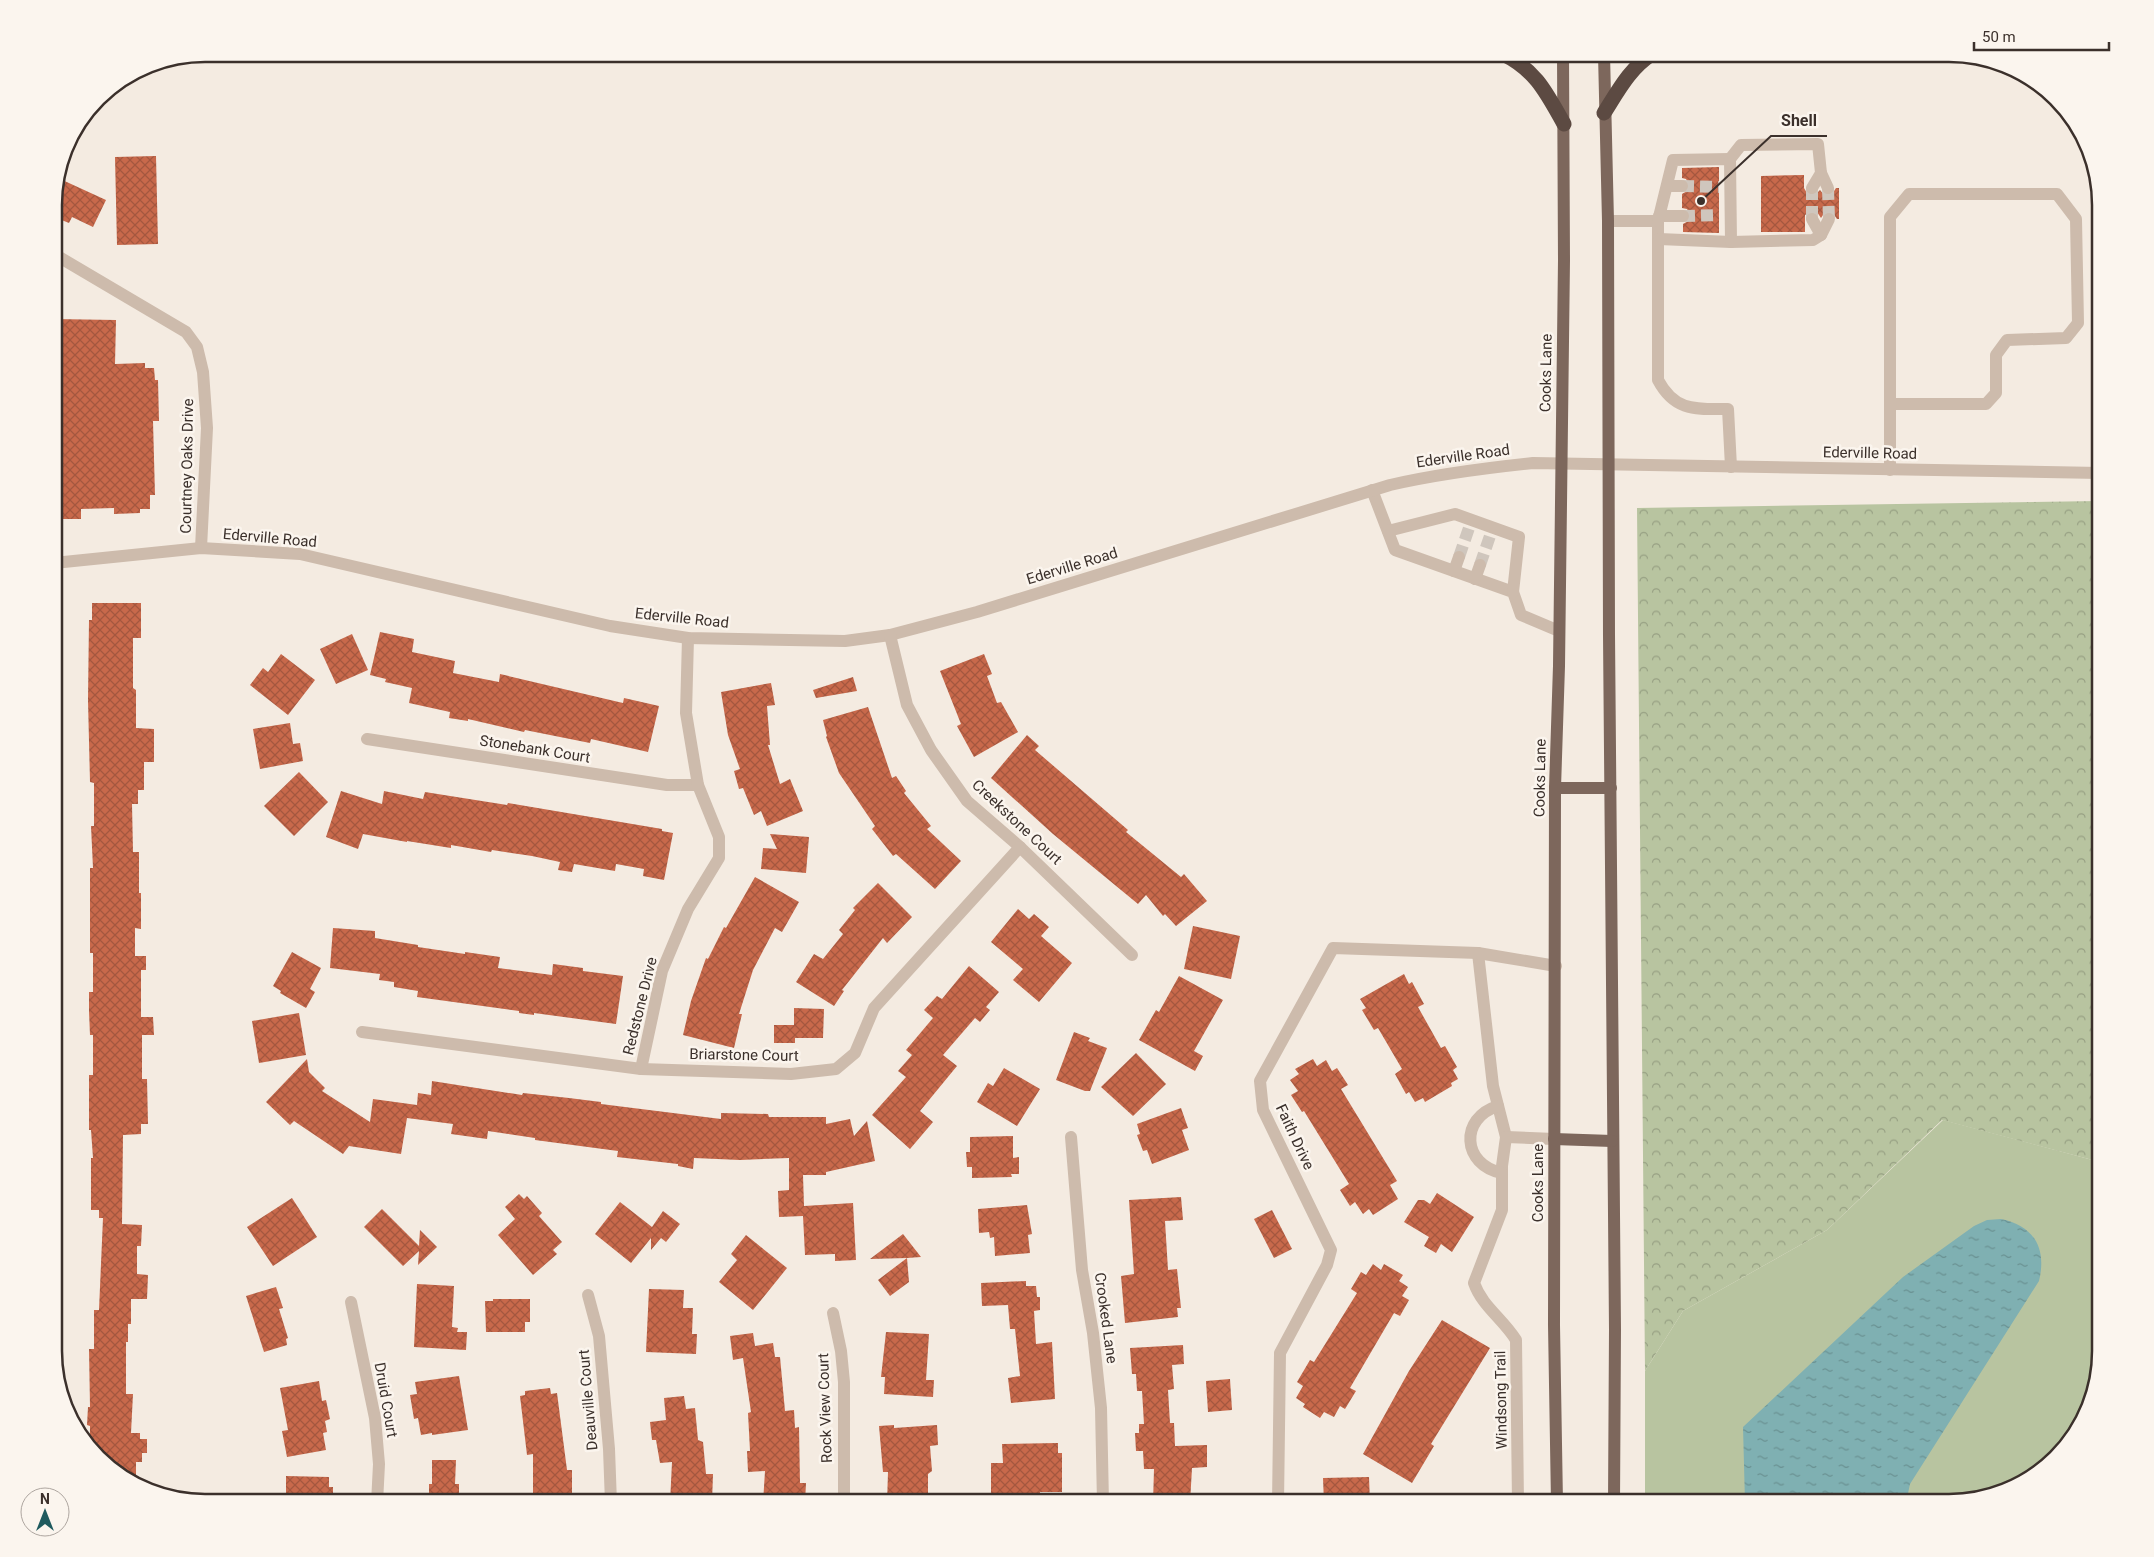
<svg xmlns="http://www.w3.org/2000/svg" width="2154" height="1557" font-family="Roboto,sans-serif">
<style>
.grass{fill:#b8c4a0}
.forest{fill:url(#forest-crowns)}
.water{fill:url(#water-ripples)}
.building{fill:url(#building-cross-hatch)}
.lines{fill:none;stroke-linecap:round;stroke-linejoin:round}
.minor-tunnel{stroke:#cfc6bd;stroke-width:12;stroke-dasharray:12 6;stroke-linecap:butt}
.minor{stroke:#cdbbac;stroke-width:12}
.major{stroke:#7d675c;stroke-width:12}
.highway{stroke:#5c4a42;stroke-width:15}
.labels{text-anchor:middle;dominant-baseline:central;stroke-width:5;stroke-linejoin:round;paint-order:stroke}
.street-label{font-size:15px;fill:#3b302b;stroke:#fbf5ee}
.rim{fill:none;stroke:#3b302b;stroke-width:2.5}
.leader{fill:none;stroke:#3b302b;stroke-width:2}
.callout-dot{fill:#3b302b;stroke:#fbf5ee;stroke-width:2}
.callout-label{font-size:16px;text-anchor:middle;font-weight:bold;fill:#3b302b;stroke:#fbf5ee;stroke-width:5;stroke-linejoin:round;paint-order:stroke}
</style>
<defs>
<pattern id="forest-crowns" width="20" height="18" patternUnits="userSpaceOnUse" patternTransform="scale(1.25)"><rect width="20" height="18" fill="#b8c4a0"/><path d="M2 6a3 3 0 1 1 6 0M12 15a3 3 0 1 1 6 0" fill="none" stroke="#97a083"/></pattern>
<pattern id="water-ripples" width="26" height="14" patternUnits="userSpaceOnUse" patternTransform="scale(1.25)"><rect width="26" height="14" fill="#7fb0b2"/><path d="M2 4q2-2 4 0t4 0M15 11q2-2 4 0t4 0" fill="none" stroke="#699091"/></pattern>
<pattern id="building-cross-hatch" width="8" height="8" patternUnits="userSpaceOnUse" patternTransform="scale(1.25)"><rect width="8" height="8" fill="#c8694b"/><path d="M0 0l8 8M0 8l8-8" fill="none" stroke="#a4573f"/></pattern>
</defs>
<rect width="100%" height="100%" fill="#f4ebe1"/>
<polygon class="grass" points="1943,1120 2100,1162 2100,1352 2092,1400 2069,1444 2016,1487 1948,1503 1645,1503 1645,1371 1683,1311 1827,1230"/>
<polygon class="forest" points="2100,501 2100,1162 1942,1120 1827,1230 1683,1311 1645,1371 1637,508"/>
<path class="water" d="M2001 1219C2034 1226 2047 1248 2039 1281L1910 1484 1906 1503H1745L1743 1427 1903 1277 1974 1226 1987 1220Z"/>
<g class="building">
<polygon points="156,156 158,244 117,245 115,157"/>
<polygon points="1719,167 1719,233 1683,232 1683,224 1690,220 1691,216 1687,209 1682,208 1682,194 1689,190 1690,186 1686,179 1682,178 1682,168"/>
<polygon points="1804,175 1804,188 1808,195 1815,195 1820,190 1824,195 1831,196 1836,188 1839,188 1839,219 1837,219 1832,212 1825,212 1821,218 1817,212 1812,211 1805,215 1805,232 1761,232 1761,176"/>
<polygon points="58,178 106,200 93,227 72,217 69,223 54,217 54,196"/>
<polygon points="54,319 116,320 115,364 145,363 145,368 154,368 155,380 158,380 159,421 153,421 155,495 150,495 150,509 140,509 140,513 114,514 114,508 81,509 81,519 54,519"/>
<polygon points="92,603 141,603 141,638 133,638 133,688 136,690 136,728 154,729 154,762 144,762 144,790 138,790 138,804 132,804 133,852 139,852 139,893 141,893 141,929 135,928 135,956 146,956 146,970 141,970 141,1017 153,1017 154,1035 142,1035 142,1079 147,1079 148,1124 141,1124 141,1134 123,1135 122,1224 142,1225 141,1246 137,1246 137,1274 148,1275 147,1299 131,1299 131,1324 128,1324 128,1342 126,1342 126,1394 133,1394 131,1433 140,1433 140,1439 147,1439 147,1453 142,1453 142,1462 136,1462 136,1484 113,1472 90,1445 90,1426 87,1425 88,1407 90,1407 89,1349 94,1349 94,1310 99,1310 103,1218 99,1218 99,1210 91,1210 91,1158 93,1158 91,1130 89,1130 89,1075 93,1075 93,1035 90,1035 89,1011 89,992 93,992 93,953 90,953 90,868 93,868 91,826 94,826 94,783 90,782 88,700 89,620 92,620"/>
<polygon points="380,632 414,639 412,652 455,661 453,673 499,682 500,674 623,703 624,698 659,706 648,752 591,739 590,743 525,730 524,732 468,719 468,721 449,718 450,712 409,703 412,688 385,682 386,679 370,675"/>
<polygon points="352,634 368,670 336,684 320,649"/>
<polygon points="281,654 315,680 288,715 250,685 263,668 268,672"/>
<polygon points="984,654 992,674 987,676 997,703 1001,702 1018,732 974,757 957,726 961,724 940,671"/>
<polygon points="853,677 857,691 816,698 813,690"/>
<polygon points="771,683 775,705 767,706 770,745 768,745 780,784 790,779 803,811 767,826 761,811 754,815 743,788 739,789 734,771 740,769 728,735 721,692"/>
<polygon points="868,707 892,778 896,776 906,791 904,793 931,826 927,829 961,861 935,889 896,854 893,856 872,829 875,826 839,773 826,737 827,736 823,720"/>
<polygon points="290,723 293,744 300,743 303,761 260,769 253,729"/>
<polygon points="1027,735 1039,746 1035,750 1128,830 1126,832 1181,877 1184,874 1207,901 1176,926 1165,914 1163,916 1146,895 1138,904 1053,834 991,778"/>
<polygon points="299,772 328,802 294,836 264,806"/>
<polygon points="341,791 382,804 384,791 423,799 425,792 507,805 508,803 662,829 662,831 673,833 664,880 643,876 644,869 616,864 615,871 574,864 572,872 558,870 560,862 532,856 492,850 491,852 451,845 451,848 407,841 407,842 363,834 358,849 326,837"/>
<polygon points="770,834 809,837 806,873 761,869 763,848 777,849"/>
<polygon points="755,877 799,902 782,932 775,928 753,970 739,1014 742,1014 734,1048 683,1035 691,1001 706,958 708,959 724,927 726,928"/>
<polygon points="878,883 912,917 887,943 883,938 842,990 844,991 834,1006 796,982 814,954 823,959 843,934 839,930 855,910 853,908"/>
<polygon points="1018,909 1029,919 1034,914 1049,927 1041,936 1072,963 1039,1002 1013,980 1023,969 991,942"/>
<polygon points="1193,926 1240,936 1231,979 1184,969"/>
<polygon points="333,928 375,931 375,938 418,945 418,947 465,954 465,952 500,957 498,968 552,975 553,964 583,968 583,971 623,976 616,1024 534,1013 534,1015 519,1013 519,1011 417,997 418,991 394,987 394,982 379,980 380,974 330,968"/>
<polygon points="292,952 321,968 310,989 315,992 306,1008 280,993 281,991 273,986"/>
<polygon points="969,966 999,992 986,1007 990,1010 980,1022 975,1018 943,1055 957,1066 920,1111 933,1122 910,1149 872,1115 906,1077 898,1071 912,1055 906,1050 933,1018 924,1010 937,996 942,999"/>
<polygon points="1404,974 1409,984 1412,982 1424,1004 1418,1007 1441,1048 1445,1046 1457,1067 1453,1070 1458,1079 1451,1083 1452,1086 1425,1102 1423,1098 1415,1102 1409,1092 1406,1094 1395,1074 1402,1069 1378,1028 1374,1030 1362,1010 1366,1008 1360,999"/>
<polygon points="1179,976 1223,1000 1194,1051 1203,1056 1195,1071 1139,1040 1156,1010 1159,1012"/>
<polygon points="794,1008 824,1009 823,1038 795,1038 795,1043 774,1043 774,1025 794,1025"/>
<polygon points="299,1013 306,1055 259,1063 252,1021"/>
<polygon points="1074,1032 1090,1038 1088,1041 1107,1048 1090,1091 1085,1091 1056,1080"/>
<polygon points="1136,1053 1166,1084 1133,1116 1101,1087"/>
<polygon points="307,1059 309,1072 325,1088 322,1091 370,1122 373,1099 417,1105 418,1093 431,1095 432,1081 522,1095 523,1093 569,1098 601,1102 601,1104 721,1119 721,1113 768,1114 769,1117 826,1117 826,1124 850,1119 854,1136 867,1121 875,1161 826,1172 826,1175 803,1175 804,1206 853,1203 856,1260 835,1261 835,1254 805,1255 803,1216 779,1217 778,1191 789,1190 789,1158 740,1160 694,1158 693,1169 678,1166 678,1164 617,1157 618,1151 535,1140 535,1138 488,1131 487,1139 451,1134 453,1124 407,1118 401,1154 349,1146 343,1154 294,1121 290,1125 266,1102"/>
<polygon points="1313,1059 1317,1066 1326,1060 1332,1071 1337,1068 1348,1085 1341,1089 1397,1181 1390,1185 1398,1199 1373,1215 1369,1209 1363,1214 1355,1202 1350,1206 1340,1190 1349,1184 1304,1111 1302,1112 1291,1095 1298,1091 1290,1080 1299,1074 1295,1069"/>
<polygon points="1004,1068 1040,1089 1017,1126 977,1102 988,1083 993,1086"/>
<polygon points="1181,1108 1188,1128 1182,1130 1189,1150 1152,1164 1147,1150 1143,1151 1137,1135 1140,1134 1137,1124"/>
<polygon points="1013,1136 1013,1158 1019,1157 1019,1174 1011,1174 1012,1177 972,1178 972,1167 967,1167 966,1152 970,1152 970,1137"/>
<polygon points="1437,1193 1474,1217 1452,1252 1441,1244 1436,1253 1424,1246 1429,1237 1404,1222 1418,1200 1424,1200 1430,1204"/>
<polygon points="519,1194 524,1199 527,1196 542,1213 539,1216 562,1242 553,1250 557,1254 533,1275 498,1235 515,1219 505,1207"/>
<polygon points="1181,1197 1183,1220 1165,1221 1168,1270 1177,1269 1181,1308 1177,1308 1178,1317 1125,1323 1121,1276 1134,1274 1129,1200"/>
<polygon points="292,1198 317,1237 273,1266 247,1227"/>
<polygon points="620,1202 652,1227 663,1211 680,1224 666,1242 661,1238 651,1250 651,1238 631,1263 595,1234"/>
<polygon points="1027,1205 1032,1234 1028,1235 1030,1253 995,1256 994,1237 990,1238 989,1232 979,1233 978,1209"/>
<polygon points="382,1209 419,1246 420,1230 437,1247 418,1265 419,1251 403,1266 364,1227"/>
<polygon points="1272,1210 1292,1249 1274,1258 1254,1219"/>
<polygon points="903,1234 921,1257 907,1258 909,1282 890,1296 878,1280 907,1258 870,1259"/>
<polygon points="746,1235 787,1268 753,1310 719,1282 737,1260 731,1254"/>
<polygon points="1373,1264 1381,1270 1384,1264 1403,1275 1399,1281 1408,1287 1402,1296 1409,1300 1400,1316 1394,1313 1350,1388 1356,1391 1345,1409 1340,1406 1334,1417 1324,1412 1320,1418 1303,1407 1305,1404 1296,1398 1303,1386 1297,1382 1310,1360 1314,1362 1357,1293 1351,1289 1361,1272 1366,1275"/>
<polygon points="1026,1281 1026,1286 1036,1286 1037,1297 1040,1297 1040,1310 1034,1311 1036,1344 1052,1342 1055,1399 1011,1403 1008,1378 1020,1376 1015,1329 1010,1329 1008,1305 982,1306 981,1283"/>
<polygon points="417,1284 454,1286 452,1327 458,1328 457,1332 467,1332 466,1350 414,1347"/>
<polygon points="276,1287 283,1308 279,1309 288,1338 286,1339 287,1345 264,1352 246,1296"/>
<polygon points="649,1289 684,1290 683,1308 693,1308 692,1334 697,1334 696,1354 646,1352"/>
<polygon points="493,1299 530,1299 530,1322 525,1322 525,1332 486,1332 485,1301 493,1301"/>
<polygon points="1442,1320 1490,1348 1431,1444 1434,1446 1412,1483 1363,1454 1409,1371"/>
<polygon points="886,1332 929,1334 926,1380 934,1380 933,1397 884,1394 885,1377 881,1377"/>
<polygon points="753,1333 755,1346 773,1343 775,1357 780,1357 785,1411 794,1410 795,1428 799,1427 800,1483 806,1483 805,1503 763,1503 765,1471 748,1472 747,1451 750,1451 748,1413 751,1412 743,1358 733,1360 730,1336"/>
<polygon points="1183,1345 1184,1364 1172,1365 1174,1389 1168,1390 1170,1423 1174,1423 1175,1446 1207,1445 1207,1467 1192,1468 1190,1503 1153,1503 1154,1469 1144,1469 1143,1451 1136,1451 1135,1433 1139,1433 1139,1424 1144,1424 1142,1391 1137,1391 1136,1374 1132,1374 1130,1348"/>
<polygon points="459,1376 468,1430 432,1435 432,1433 421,1435 418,1418 414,1419 410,1395 417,1394 415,1382"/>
<polygon points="1230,1379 1232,1410 1208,1412 1206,1381"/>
<polygon points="319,1381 322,1401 326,1400 330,1419 325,1421 327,1432 323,1433 326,1450 287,1457 282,1431 288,1430 280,1388"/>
<polygon points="550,1388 551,1394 557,1393 567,1470 572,1470 572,1503 533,1503 533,1454 527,1455 520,1396 525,1395 525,1391"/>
<polygon points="684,1396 686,1409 695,1408 698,1440 703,1442 706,1474 713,1474 712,1503 670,1503 672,1462 660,1463 656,1440 652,1440 650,1422 666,1420 664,1398"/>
<polygon points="894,1425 894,1428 937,1425 938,1445 930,1446 932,1471 928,1474 928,1503 887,1503 888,1472 883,1472 879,1426"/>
<polygon points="1058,1443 1058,1453 1062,1453 1062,1492 1040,1492 1040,1503 991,1503 991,1463 1003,1463 1002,1444"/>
<polygon points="432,1460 456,1460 455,1484 459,1484 459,1503 429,1503 429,1484 432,1484"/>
<polygon points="286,1476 329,1477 329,1487 333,1487 333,1503 296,1503 296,1496 286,1496"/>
<polygon points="1369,1477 1370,1503 1324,1503 1323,1478"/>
</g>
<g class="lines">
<g class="minor-tunnel">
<polyline points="1682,186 1719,187"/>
<polyline points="1812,188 1812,219"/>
<polyline points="1828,188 1829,219"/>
<polyline points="1683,216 1719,215"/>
<polyline points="1459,557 1470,525"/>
<polyline points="1480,565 1491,533"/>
</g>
<g class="minor">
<polyline points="1730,159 1741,145 1818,144 1821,173 1812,188"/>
<polyline points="1821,173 1828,188"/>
<polyline points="1667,186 1682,186"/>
<polyline points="1659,216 1683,216"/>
<path d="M1608 221H1658V380C1675 412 1696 409 1728 409L1731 467"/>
<polyline points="1658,221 1673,160 1730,159 1731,242 1659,239"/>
<polyline points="1821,235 1829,219"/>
<polyline points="1731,242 1813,240 1821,235 1812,219"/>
<polyline points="54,254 186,332 197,347 203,372 207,428 201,548"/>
<polyline points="1890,404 1986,404 1996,393 1996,355 2007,340 2066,338 2078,323 2076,219 2057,194 1909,194 1890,217 1890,470"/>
<polyline points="1372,490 1395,550 1513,592 1521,615 1559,631"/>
<polyline points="1388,531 1455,514 1519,537 1513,592"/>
<path d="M54 563 201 548 300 554 610 626 688 638 845 641 890 635 977 612 1390 485C1437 474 1485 468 1533 463L2100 473"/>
<polyline points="1454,571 1459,557"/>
<polyline points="1475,579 1480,565"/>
<polyline points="890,635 907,705 931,750 967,801 1020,847 1132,955"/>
<polyline points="367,739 667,785 698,785"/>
<path d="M1478 953 1493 1086 1506 1137 1502 1166V1210L1474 1283C1482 1306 1503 1319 1516 1340L1518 1503"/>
<polyline points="362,1032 641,1069 791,1074 836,1069 855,1053 874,1008 1020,847"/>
<polyline points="641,1069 662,971 688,909 719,858 719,837 698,785 686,713 688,638"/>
<path d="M1498 1106C1459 1118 1462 1165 1502 1173"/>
<polyline points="1071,1137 1082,1270 1093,1333 1101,1408 1103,1503"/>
<polyline points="1506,1137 1554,1139"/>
<polyline points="588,1295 599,1336 609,1449 611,1503"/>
<polyline points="351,1302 375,1418 379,1464 377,1503"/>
<polyline points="833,1313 841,1351 844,1382 844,1503"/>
<polyline points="54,1339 56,1366"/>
<polyline points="1278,1503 1280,1353 1327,1265 1331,1250 1263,1110 1260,1081 1333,948 1478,953 1556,966"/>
</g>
<g class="major">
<polyline points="1604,54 1608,221 1609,635 1615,1329 1614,1503"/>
<polyline points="1555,788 1611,788"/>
<polyline points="1554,1139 1612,1141"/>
<polyline points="1557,1503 1554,1325 1555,788 1559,666 1564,260 1563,54"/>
</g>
<g class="highway">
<path d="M1503 54C1536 70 1547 94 1564 124"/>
<path d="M1604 113C1618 91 1630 68 1652 54"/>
</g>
</g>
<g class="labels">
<g class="street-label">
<text transform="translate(1546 373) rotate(-89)">Cooks Lane</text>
<text transform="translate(1870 453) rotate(1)">Ederville Road</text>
<text transform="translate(1463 456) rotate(-8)">Ederville Road</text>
<text transform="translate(187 466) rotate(-89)">Courtney Oaks Drive</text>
<text transform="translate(270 538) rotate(5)">Ederville Road</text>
<text transform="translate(1072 566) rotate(-17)">Ederville Road</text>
<text transform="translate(682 618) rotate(6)">Ederville Road</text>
<text transform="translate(535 749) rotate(9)">Stonebank Court</text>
<text transform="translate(1540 778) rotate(-89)">Cooks Lane</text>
<text transform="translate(1017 822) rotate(43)">Creekstone Court</text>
<text transform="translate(640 1006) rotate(-76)">Redstone Drive</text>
<text transform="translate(744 1055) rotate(1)">Briarstone Court</text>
<text transform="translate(1295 1137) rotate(65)">Faith Drive</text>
<text transform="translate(1538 1183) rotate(-90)">Cooks Lane</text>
<text transform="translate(1106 1318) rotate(82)">Crooked Lane</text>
<text transform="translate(386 1400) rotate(80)">Druid Court</text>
<text transform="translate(588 1400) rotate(-95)">Deauville Court</text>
<text transform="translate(1501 1400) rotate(-91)">Windsong Trail</text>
<text transform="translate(825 1408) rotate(-92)">Rock View Court</text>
</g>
</g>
<path d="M0 0H2154V1557H0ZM205 62H1949A143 143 0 0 1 2092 205V1351A143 143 0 0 1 1949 1494H205A143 143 0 0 1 62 1351V205A143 143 0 0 1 205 62Z" fill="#fbf5ee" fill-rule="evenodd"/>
<path class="rim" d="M205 62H1949A143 143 0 0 1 2092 205V1351A143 143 0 0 1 1949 1494H205A143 143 0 0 1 62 1351V205A143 143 0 0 1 205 62Z"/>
<path class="leader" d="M1701 201L1771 136H1827"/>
<circle class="callout-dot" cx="1701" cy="201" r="5"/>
<g class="callout-label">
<text x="1799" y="126">Shell</text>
</g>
<g transform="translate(45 1512)"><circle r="24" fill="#fbf5ee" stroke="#aea6a0"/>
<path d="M0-4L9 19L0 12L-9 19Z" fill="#1f5a5e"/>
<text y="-8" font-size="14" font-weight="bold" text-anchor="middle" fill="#3b302b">N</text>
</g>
<path d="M1974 42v8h135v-8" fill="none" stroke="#3b302b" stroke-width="2.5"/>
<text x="1982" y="42" font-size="15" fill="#3b302b" stroke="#fbf5ee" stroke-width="4" paint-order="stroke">50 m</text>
</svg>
